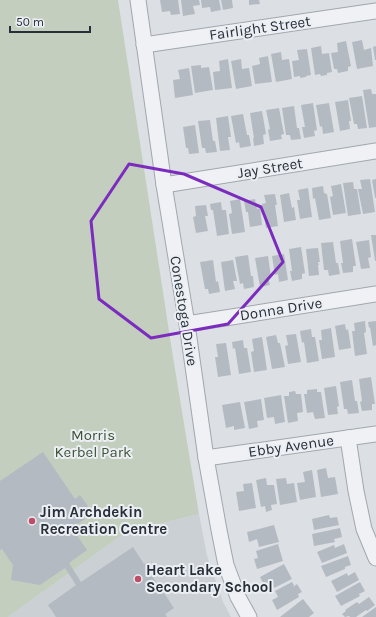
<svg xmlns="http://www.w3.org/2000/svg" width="376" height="617" font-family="Karla,sans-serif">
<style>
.built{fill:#cbd0d5}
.green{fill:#c3cebe}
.building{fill:#b4bac1}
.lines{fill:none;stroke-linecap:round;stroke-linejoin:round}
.minor-casing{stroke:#a2a7ae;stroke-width:17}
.minor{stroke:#eff1f4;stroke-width:15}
.marked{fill:none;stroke:#7b2cbf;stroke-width:3;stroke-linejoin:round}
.poi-dot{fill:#be4d67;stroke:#ebeff3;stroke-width:1.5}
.labels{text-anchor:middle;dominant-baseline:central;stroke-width:4;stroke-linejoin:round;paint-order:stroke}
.street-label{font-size:15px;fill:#282f39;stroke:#ebeff3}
.park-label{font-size:15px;fill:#3e5337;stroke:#ebeff3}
.poi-label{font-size:15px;font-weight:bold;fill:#282f39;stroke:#ebeff3;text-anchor:start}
</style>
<rect width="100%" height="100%" fill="#dce0e5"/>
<polygon class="built" points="199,514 207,556 223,602 231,617 8,617 126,532"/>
<polygon class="green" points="0,0 118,0 173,357 199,514 126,532 8,617 0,617"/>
<g class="building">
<polygon points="160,0 178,0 180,14 171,15 170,11 162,12"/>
<polygon points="181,0 199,0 200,5 193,6 195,14 183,16"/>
<polygon points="201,0 219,0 221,10 211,12 210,7 202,8"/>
<polygon points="221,0 232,0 233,8 223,10"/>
<polygon points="249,0 259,0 260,4 249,5"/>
<polygon points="362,40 364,50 371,48 373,66 357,69 352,42"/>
<polygon points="346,41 351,66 348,67 348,71 338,73 337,69 334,69 331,53 338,52 337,43"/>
<polygon points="321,46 322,54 329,53 332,72 327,73 327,75 321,76 320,74 315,75 311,48"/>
<polygon points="376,46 376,60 375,60 373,47"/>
<polygon points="307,49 311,75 306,76 306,77 300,78 300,76 294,77 292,61 299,60 297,50"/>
<polygon points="281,52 282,60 289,59 292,79 276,82 271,54"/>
<polygon points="268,56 272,82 255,84 252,66 260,64 259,58"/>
<polygon points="228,59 232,88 215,90 213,72 220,71 219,61"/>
<polygon points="241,59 242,69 249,68 252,86 236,89 231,61"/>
<polygon points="201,65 201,68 209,67 213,90 195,93 191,66"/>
<polygon points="189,68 193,95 175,98 173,80 180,79 178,70"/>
<polygon points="371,89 372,94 376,94 376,127 369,128 363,90"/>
<polygon points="362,96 367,128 358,129 357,124 354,124 349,98"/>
<polygon points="348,100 351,121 349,121 350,129 340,131 335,102"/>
<polygon points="313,103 317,130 314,131 315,136 304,138 302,127 305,127 301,105"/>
<polygon points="329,103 334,132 323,134 322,126 320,127 316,105"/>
<polygon points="294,106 297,128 299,128 301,139 291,140 290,135 286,135 282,108"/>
<polygon points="279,108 284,134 281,135 282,139 270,141 268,130 270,129 266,110"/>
<polygon points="262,111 266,134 263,135 264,144 254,146 253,138 254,138 250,113"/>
<polygon points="243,114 247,135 249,135 251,146 240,148 239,142 236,143 231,116"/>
<polygon points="228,116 231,137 228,137 230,150 220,151 216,118"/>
<polygon points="210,120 213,141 215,141 217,152 206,153 205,148 202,148 198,121"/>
<polygon points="195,125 199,153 189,154 188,148 186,148 183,127"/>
<polygon points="370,179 375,212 363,214 358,189 362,189 360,180"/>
<polygon points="376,179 376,198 375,198 372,180"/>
<polygon points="353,182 354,189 357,189 361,214 348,216 343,183"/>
<polygon points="341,184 346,213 333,215 330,197 333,196 331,186"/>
<polygon points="323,186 324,193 327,194 331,218 319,220 315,198 313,199 312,188"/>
<polygon points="308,188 312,217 300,219 297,200 300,200 298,190"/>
<polygon points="289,193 292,208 294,207 296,220 284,222 280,195"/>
<polygon points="275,194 277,205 275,205 278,226 266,228 262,204 266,203 264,195"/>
<polygon points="240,199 245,232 232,234 229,214 232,213 230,201"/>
<polygon points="255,199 257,209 260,208 262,225 250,227 248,212 246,212 244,201"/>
<polygon points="221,202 222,210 226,210 229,234 217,236 213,210 211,210 210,204"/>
<polygon points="206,205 208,216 205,216 208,231 196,233 193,217 196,216 195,206"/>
<polygon points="371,235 376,235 376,261 375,261"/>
<polygon points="352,239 356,266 353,266 353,272 343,273 341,263 343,263 340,241"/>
<polygon points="369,240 371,257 368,258 370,268 361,269 356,242"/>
<polygon points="333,242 336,263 338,263 340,274 329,276 328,270 324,270 321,243"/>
<polygon points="301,247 305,273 302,274 302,279 292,281 290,271 292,271 289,249"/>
<polygon points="318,248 320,262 318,262 319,265 318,265 319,275 309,276 306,249"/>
<polygon points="284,254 288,280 279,282 278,274 275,275 272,256"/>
<polygon points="248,255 251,276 253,276 254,287 244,289 243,283 240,284 235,257"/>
<polygon points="268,256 271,277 268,278 270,285 260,287 255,258"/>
<polygon points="213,260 216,282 218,281 220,292 209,294 208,289 205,289 200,262"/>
<polygon points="233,260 237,281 233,281 235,289 225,291 221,262"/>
<polygon points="365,321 366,332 364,333 367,354 355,356 352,331 355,331 354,323"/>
<polygon points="376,321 376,345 373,346 370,327 369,328 368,322"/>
<polygon points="345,324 346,330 348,329 351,348 339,350 335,326"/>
<polygon points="331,328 335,357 322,359 319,340 322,340 321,330"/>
<polygon points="311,329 312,337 315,337 319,361 307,363 304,342 302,343 300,331"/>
<polygon points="296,334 301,362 288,364 285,346 288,345 286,335"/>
<polygon points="276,335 278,343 280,343 285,367 272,369 266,337"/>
<polygon points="262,337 267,370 254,372 251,352 254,351 252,339"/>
<polygon points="243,340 244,348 247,348 251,372 239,374 235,348 233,349 232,342"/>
<polygon points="226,343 231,375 218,377 215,357 218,357 216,344"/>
<polygon points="371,377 375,404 372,404 372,410 362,411 360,402 362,401 359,379"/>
<polygon points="352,380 355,401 357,401 359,413 348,414 347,409 344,409 340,382"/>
<polygon points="336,386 339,406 337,407 338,414 328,415 324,388"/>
<polygon points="317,389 317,392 321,392 325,418 315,419 313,412 307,413 304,394 307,394 307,390"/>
<polygon points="295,391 296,394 301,394 303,412 297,413 298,421 288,423 284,396 289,396 289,392"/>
<polygon points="281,395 285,422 275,424 274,417 267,418 264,398"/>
<polygon points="261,399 264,420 257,421 258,427 249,429 244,402"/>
<polygon points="240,402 245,428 234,430 234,426 226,428 222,405"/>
<polygon points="43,452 75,499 80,495 88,506 80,512 85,519 72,528 87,550 69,563 81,582 133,547 144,564 148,562 151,567 148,570 158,585 162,583 165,588 162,590 174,608 165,614 167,617 56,617 48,605 76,585 65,568 40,585 11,580 13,565 2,549 0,550 0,481"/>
<polygon points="326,468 328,478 335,477 338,494 321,497 317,470"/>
<polygon points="312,470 316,497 300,500 297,483 305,482 303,472"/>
<polygon points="266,478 267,485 274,485 277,504 271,505 272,510 266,512 265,506 261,507 256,480"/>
<polygon points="286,478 287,484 294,483 297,502 280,505 276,479"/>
<polygon points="252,483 256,508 239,511 236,492 244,491 243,484"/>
<polygon points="329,515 330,518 337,517 339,525 314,530 312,519"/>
<polygon points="274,525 279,542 259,547 257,539 249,542 247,532"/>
<polygon points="340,528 342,537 334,539 335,542 314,546 312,534"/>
<polygon points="278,544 283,561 257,569 254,559 258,558 256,551"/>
<polygon points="344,544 347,553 322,563 317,552 334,545 335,548"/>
<polygon points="348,556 351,565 345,567 345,569 326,577 321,566"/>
<polygon points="284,564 292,579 274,588 271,582 264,585 260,577"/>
<polygon points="355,572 359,580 337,592 331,581 347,573 348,576"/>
<polygon points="292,582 294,585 293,587 297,584 302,592 298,594 299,597 277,610 272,600 278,597 275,591"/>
<polygon points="360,582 365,591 359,594 360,596 341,606 335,596"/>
<polygon points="369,597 375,605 367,611 366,610 356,617 350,617 349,616 345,617 342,614 346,611 345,610 357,602 359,604"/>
<polygon points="303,599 314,613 309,617 280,617"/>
<polygon points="376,607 376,617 362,617"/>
</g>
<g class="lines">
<g class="minor-casing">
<g id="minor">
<polyline points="138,0 164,185 187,324 206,458 219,530 226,565 238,597 249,617"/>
<polyline points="144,45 376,11"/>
<polyline points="164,185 376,151"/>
<polyline points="187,324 376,294"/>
<polyline points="348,438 356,491 364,529 376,558"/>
<polyline points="206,458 376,434"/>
</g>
</g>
<use href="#minor" class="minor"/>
</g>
<path class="marked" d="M129 164 184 174 261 207 283 262 228 324 151 338 99 299 91 221Z"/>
<g class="poi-dot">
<circle cx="32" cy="521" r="4"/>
<circle cx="138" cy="579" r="4"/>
</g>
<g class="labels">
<g class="street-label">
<text transform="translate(260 28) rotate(-8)">Fairlight Street</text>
<text transform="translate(270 168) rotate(-9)">Jay Street</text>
<text transform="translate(281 309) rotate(-9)">Donna Drive</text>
<text transform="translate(184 311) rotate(81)">Conestoga Drive</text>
<text transform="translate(291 446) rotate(-8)">Ebby Avenue</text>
</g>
<g class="park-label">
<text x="93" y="435">Morris<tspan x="93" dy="17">Kerbel Park</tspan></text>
</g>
<g class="poi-label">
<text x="40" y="512">Jim Archdekin<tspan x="40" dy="17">Recreation Centre</tspan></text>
<text x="146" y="570">Heart Lake<tspan x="146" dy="17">Secondary School</tspan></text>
</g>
</g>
<path d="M10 26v6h80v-6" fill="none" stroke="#282f39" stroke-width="2"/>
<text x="16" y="26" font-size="12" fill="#282f39" stroke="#ebeff3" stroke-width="3" paint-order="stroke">50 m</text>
</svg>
